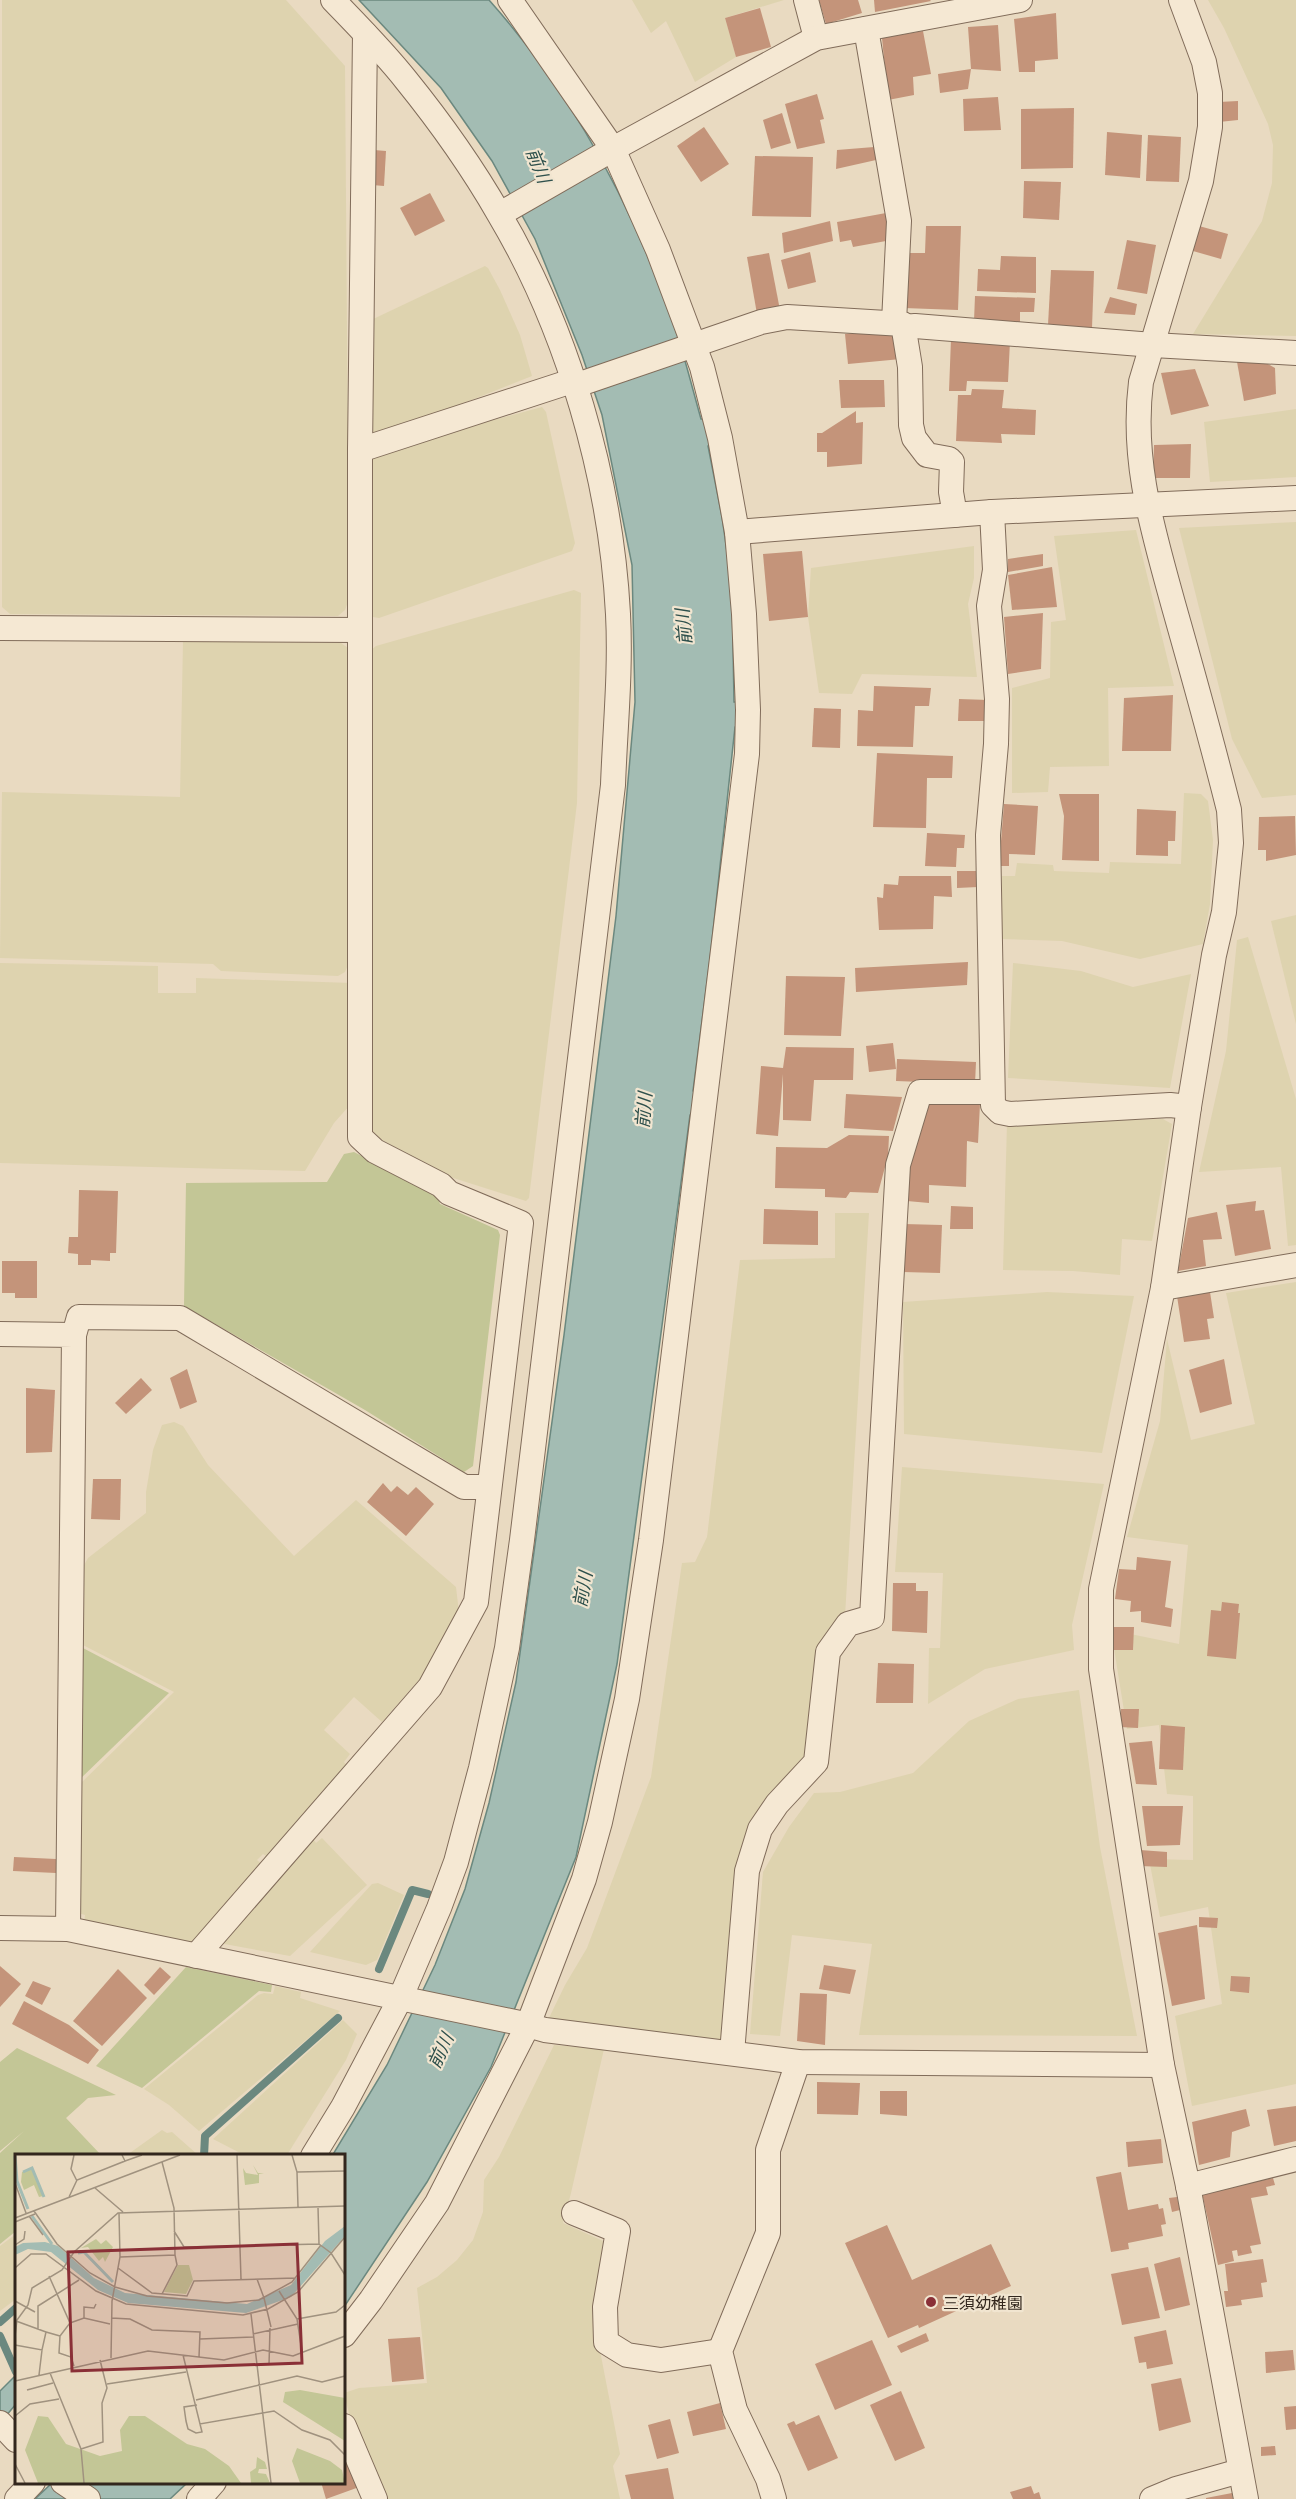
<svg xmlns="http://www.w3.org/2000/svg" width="1296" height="2499" font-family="Georgia,'Noto Sans JP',serif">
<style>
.farmland{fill:#ded3af}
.green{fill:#c3c696}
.water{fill:#a3bcb3;stroke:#6b887f;stroke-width:1.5}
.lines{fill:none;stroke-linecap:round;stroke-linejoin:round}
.stream{stroke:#6b887f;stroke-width:8}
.building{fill:#c4947a}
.street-casing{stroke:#816c5a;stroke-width:26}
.street{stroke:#f5e8d3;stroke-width:24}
.poi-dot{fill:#8a3037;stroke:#f1e5d0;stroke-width:2}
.labels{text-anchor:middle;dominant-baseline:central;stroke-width:4.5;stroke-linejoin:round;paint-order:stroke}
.poi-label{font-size:16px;fill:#32261d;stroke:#f1e5d0;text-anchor:start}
.water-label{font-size:18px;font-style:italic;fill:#2e504c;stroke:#f1e5d0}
.inset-river{fill:none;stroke:#a3bcb3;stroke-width:3}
.inset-road{fill:none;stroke:#a0927f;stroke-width:1.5}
.view{fill:#8a3037;fill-opacity:0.15;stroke:#8a3037;stroke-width:3}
.inset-edge{fill:none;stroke:#32261d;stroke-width:3}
</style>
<rect width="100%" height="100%" fill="#e9dac1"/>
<g class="farmland">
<polygon points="2,0 286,0 345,66 349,599 345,610 338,616 10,614 2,607"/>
<polygon points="632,0 784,0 725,18 736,57 695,82 666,21 651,33"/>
<polygon points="1208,0 1296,0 1296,336 1193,334 1262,221 1272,183 1273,145 1268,124 1224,28"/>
<polygon points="485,266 488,268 500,290 520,335 532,376 376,438 368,433 369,321"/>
<polygon points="542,407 546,412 575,543 572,551 379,618 373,617 370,612 371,458 382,450"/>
<polygon points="1296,409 1296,477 1210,482 1204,422"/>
<polygon points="1296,522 1296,795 1262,798 1232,739 1179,528"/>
<polygon points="1136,530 1174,686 1108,688 1109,766 1050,767 1048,792 1012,793 1012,688 1050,678 1051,622 1066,620 1054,536"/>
<polygon points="974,546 974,578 968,604 977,677 862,674 852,694 819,693 808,617 811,568"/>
<polygon points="574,590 581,593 577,803 529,1198 526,1201 444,1175 375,1136 367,1127 370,651 376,646"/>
<polygon points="183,641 341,643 348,648 351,655 348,965 345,972 338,976 221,971 213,964 0,958 2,792 180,797"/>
<polygon points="1184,793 1201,794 1208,801 1213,840 1210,904 1203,944 1140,959 1062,941 1001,939 1002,876 1015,876 1017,863 1053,865 1054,871 1109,873 1110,862 1181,864"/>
<polygon points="1296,915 1296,1024 1271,921"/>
<polygon points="1248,937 1296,1099 1296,1245 1288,1246 1281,1167 1199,1172 1226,1051 1237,940"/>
<polygon points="0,963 158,966 158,993 196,993 196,978 352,983 350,1105 334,1123 305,1171 0,1163"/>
<polygon points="1013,963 1081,971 1133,987 1191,974 1170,1088 1008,1078"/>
<polygon points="1163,1119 1172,1124 1152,1241 1122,1239 1120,1275 1073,1271 1003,1270 1007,1123"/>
<polygon points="835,1213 869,1213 845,1616 806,1761 772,1800 725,2037 718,2041 548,2020 565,1985 587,1948 651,1777 682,1563 695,1562 707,1537 740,1260 835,1258"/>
<polygon points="1296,1282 1296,2084 1192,2106 1175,2016 1222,2004 1208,1907 1160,1917 1149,1859 1193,1860 1193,1796 1167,1794 1159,1725 1127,1729 1111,1630 1179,1644 1188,1545 1127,1537 1160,1421 1167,1339 1191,1440 1255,1424 1226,1293"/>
<polygon points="1047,1292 1134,1296 1102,1453 904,1434 903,1302"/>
<polygon points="174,1422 183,1426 208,1465 294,1556 356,1500 456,1587 459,1613 426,1672 382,1722 354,1697 324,1730 350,1754 344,1762 348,1767 269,1858 263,1854 257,1860 263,1865 194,1947 84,1924 85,1915 78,1913 80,1784 174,1692 81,1644 83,1567 88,1558 146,1513 146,1492 153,1450 162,1425"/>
<polygon points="902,1467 1104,1484 1072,1625 1074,1650 985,1669 928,1704 929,1648 940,1648 943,1573 895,1572"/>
<polygon points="1079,1690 1100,1847 1137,2036 859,2035 872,1944 792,1935 780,2036 750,2034 763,1872 789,1827 814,1793 840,1792 913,1773 969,1721 1018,1699"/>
<polygon points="311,1836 316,1843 322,1838 367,1885 290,1956 219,1943"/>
<polygon points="378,1883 404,1895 377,1960 366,1965 310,1952 372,1884"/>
<polygon points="275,1986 301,1992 300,1998 340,2011 199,2131 169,2105 144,2089 258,1995 264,1993 273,1994"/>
<polygon points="343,2020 357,2034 346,2060 287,2155 244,2155 213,2139"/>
<polygon points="554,2045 604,2049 571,2193 563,2223 603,2241 596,2330 620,2454 613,2466 620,2499 383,2499 353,2430 344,2393 359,2388 427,2383 417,2288 437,2277 457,2260 473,2240 483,2212 484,2180 499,2157"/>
<polygon points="162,2130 167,2133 172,2132 198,2155 127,2155"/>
<polygon points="16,2234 16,2299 0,2311 0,2246"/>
</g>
<g class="green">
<polygon points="354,1152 437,1195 440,1204 498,1230 500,1235 473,1466 464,1472 365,1410 184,1306 186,1183 327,1182 344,1154"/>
<polygon points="81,1647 169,1693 78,1781"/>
<polygon points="186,1967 272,1985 271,1992 259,1991 142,2088 96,2066"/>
<polygon points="17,2048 116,2095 88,2098 66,2118 101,2155 16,2156 16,2231 0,2244 0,2153 24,2131 0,2151 0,2062"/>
</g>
<g class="water">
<path d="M359 0H489C572 93 632 205 673 322 684 354 692 387 701 419H708L714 441 708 446 722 517 732 587 734 702H739V723L735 727 710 959 693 1091 697 1094 696 1113 690 1115 617 1664 576 1857 491 2067 427 2182 344 2307V2156H332L387 2065 435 1965 465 1889 489 1803 516 1682 564 1335 616 916 635 702 632 565 602 415 582 355 535 239 492 161 441 88Z"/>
<polygon points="16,2375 16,2404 0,2423 0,2391"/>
<polygon points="52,2483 187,2483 170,2499 35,2499"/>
</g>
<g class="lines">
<g class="stream">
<polyline points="379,1969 412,1890 428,1894"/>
<polyline points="204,2156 205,2136 338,2018"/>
<polyline points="0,2322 16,2308"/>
<polyline points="0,2336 16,2372"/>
</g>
</g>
<g class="building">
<polygon points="819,0 858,0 862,13 826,24"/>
<polygon points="874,0 930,0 931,1 875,12"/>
<polygon points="760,8 771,47 736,57 725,18"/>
<polygon points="1056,13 1058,59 1035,61 1035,72 1019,72 1014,19"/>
<polygon points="998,25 1001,71 971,69 968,89 940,93 938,74 971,69 968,27"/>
<polygon points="923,31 931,74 913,77 914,95 888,100 882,38"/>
<polygon points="817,94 824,119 820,120 825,143 797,149 785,104"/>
<polygon points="998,97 1001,130 964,131 963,99"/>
<polygon points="1238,101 1238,120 1219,122 1219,102"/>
<polygon points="1074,108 1073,168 1021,169 1021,109"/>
<polygon points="782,113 791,143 771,149 763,120"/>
<polygon points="704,127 729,164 701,182 677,146"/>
<polygon points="1107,132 1142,135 1140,178 1105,175"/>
<polygon points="1148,135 1181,137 1179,182 1146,181"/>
<polygon points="874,147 876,160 836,169 837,150"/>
<polygon points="374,150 386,151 384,186 372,185"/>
<polygon points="755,156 813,157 811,217 752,216"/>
<polygon points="1024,181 1061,182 1059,220 1023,218"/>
<polygon points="430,193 445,221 415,236 400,208"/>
<polygon points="886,213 886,241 853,247 851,240 840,242 837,222"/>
<polygon points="830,221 833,241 784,253 782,233"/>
<polygon points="926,226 961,226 958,310 904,308 906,253 925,253"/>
<polygon points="1199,226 1228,234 1221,259 1193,251"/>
<polygon points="1127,240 1156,245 1147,294 1117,289"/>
<polygon points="810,252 816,282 788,289 781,260"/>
<polygon points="769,253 780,310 757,314 747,257"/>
<polygon points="1001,256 1036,257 1036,293 977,291 978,269 1000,270"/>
<polygon points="1051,270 1094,271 1092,328 1048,325"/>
<polygon points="975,296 1035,298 1034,312 1020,312 1020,322 974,321"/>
<polygon points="1110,297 1137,304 1135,315 1104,313"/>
<polygon points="899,330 901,359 848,364 845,334"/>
<polygon points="951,339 1010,341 1008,382 967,381 966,391 949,391"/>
<polygon points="1237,362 1264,362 1275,368 1276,394 1244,401"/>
<polygon points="1195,369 1209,406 1171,415 1161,373"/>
<polygon points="839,380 884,380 885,407 841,408"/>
<polygon points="972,389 1004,390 1002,408 1036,410 1035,435 1001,434 1002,443 956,441 958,395 971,395"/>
<polygon points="856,411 856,423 863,422 862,464 827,467 827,452 817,452 817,433 822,433"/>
<polygon points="1191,444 1190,478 1153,478 1154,445"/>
<polygon points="802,551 808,617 769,621 763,554"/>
<polygon points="1043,554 1043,566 1008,572 1008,559"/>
<polygon points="1052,567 1057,607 1012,610 1008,575"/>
<polygon points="1043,613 1041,669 1008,674 1004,617"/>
<polygon points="874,686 931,688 929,706 915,706 913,747 857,746 858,710 873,711"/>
<polygon points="1173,695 1171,751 1122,751 1124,698"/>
<polygon points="959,699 989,700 988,721 958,721"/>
<polygon points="814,708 841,709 840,748 812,747"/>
<polygon points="877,753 953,756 952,778 927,778 926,828 873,827"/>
<polygon points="1059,794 1099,794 1099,861 1062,860 1064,816"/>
<polygon points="1004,804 1038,806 1035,855 1009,854 1009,866 999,866"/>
<polygon points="1137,809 1176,811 1175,841 1168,841 1168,856 1136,855"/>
<polygon points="1295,816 1296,855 1266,861 1266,850 1258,850 1259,817"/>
<polygon points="927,833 965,835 964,848 957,848 956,867 925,866"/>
<polygon points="957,871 978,871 978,887 957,888"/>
<polygon points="899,876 951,876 952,897 934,896 933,929 879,930 877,897 883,898 884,884 898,885"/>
<polygon points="968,962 967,985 856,992 855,968"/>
<polygon points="786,976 845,977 841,1036 784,1035"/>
<polygon points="893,1043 896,1069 869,1072 866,1046"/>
<polygon points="786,1047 854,1048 853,1080 814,1080 811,1121 783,1120 783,1074 778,1136 756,1134 761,1066 783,1068"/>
<polygon points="897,1059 976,1062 975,1084 896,1081"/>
<polygon points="846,1094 902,1097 893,1131 844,1128"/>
<polygon points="927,1103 980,1104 978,1143 967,1141 966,1187 929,1185 929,1203 907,1201 908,1167"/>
<polygon points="849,1135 889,1136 888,1156 878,1193 850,1192 846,1198 825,1197 825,1189 775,1188 776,1147 827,1148"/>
<polygon points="79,1190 118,1191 116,1253 110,1253 110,1261 91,1260 91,1265 78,1265 78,1254 68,1253 69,1237 78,1237"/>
<polygon points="1256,1201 1255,1211 1264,1210 1271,1249 1235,1256 1226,1205"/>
<polygon points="951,1206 973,1207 973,1229 950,1229"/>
<polygon points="764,1209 818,1211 818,1245 763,1244"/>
<polygon points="1217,1212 1222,1239 1203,1240 1206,1266 1178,1271 1188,1218"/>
<polygon points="904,1224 942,1225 940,1273 903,1272"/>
<polygon points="2,1261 37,1261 37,1298 15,1298 15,1293 2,1293"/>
<polygon points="1210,1292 1214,1318 1207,1319 1210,1339 1184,1342 1177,1296"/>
<polygon points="1224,1359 1232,1404 1200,1413 1189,1370"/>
<polygon points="187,1369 197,1402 180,1409 170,1378"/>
<polygon points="141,1378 152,1390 126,1414 115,1403"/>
<polygon points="26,1388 55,1390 52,1452 26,1453"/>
<polygon points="93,1479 121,1479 120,1520 91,1519"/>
<polygon points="383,1483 391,1492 397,1486 408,1495 416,1487 434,1504 406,1536 367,1502"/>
<polygon points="1137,1557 1171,1561 1165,1607 1173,1609 1171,1627 1141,1622 1141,1611 1130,1612 1131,1601 1115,1599 1119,1569 1136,1570"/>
<polygon points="893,1583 916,1583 916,1591 928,1591 927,1633 892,1631"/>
<polygon points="1222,1602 1239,1604 1238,1613 1240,1613 1236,1659 1207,1656 1211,1610 1221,1611"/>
<polygon points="1111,1627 1134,1627 1133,1650 1110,1650"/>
<polygon points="878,1663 914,1664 913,1703 876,1703"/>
<polygon points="1121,1709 1139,1709 1138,1728 1120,1727"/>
<polygon points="1161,1725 1185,1727 1183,1770 1159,1769"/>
<polygon points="1152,1741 1157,1785 1136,1784 1129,1743"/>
<polygon points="1142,1806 1183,1806 1180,1845 1147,1846"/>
<polygon points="1140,1850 1167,1852 1167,1867 1139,1866"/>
<polygon points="14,1857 56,1859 56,1873 13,1871"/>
<polygon points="1199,1917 1218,1918 1217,1928 1199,1927"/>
<polygon points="1197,1925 1205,1999 1172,2006 1158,1933"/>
<polygon points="824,1965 856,1970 850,1994 819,1989"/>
<polygon points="0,1966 21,1984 0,2007"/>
<polygon points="160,1967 171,1977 154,1995 144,1985"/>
<polygon points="118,1969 147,1998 102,2046 73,2021"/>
<polygon points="1231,1976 1250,1977 1249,1993 1230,1991"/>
<polygon points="33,1981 51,1988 42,2005 25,1996"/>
<polygon points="800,1993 827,1994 825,2045 797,2041"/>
<polygon points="24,2001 69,2025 99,2050 88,2064 12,2024"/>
<polygon points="817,2082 860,2083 858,2115 817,2114"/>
<polygon points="880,2091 907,2091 907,2116 880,2114"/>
<polygon points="1296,2106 1296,2141 1274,2146 1267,2110"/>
<polygon points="1246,2109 1250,2126 1232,2132 1230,2157 1199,2165 1192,2122"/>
<polygon points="1161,2139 1163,2163 1128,2167 1126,2142"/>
<polygon points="1121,2172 1128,2210 1158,2204 1159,2209 1163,2208 1166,2224 1161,2225 1163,2236 1128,2243 1129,2249 1111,2252 1096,2177"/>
<polygon points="1273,2178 1275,2185 1266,2187 1268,2195 1251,2198 1261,2244 1250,2246 1252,2253 1238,2256 1237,2250 1232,2251 1234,2261 1218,2265 1202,2193"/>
<polygon points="1177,2197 1180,2210 1172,2212 1169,2198"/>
<polygon points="887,2225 912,2280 991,2244 1011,2286 919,2328 918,2325 888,2338 845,2243"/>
<polygon points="1180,2257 1190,2305 1165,2311 1154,2264"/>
<polygon points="1263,2259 1267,2282 1261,2283 1263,2297 1241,2300 1242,2305 1226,2307 1224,2291 1228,2291 1225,2264"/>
<polygon points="1148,2267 1160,2318 1122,2325 1111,2274"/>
<polygon points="1166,2330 1173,2364 1147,2369 1146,2362 1139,2363 1134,2337"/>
<polygon points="926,2333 929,2341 901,2353 897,2346"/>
<polygon points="420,2337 424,2379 392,2382 388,2339"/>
<polygon points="872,2340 892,2385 835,2410 815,2364"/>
<polygon points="1293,2350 1295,2370 1266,2373 1265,2352"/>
<polygon points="1181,2378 1191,2422 1159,2431 1151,2384"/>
<polygon points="901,2391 925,2448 895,2461 870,2405"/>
<polygon points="720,2403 726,2429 693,2436 687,2412"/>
<polygon points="1296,2406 1296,2429 1286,2430 1284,2407"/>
<polygon points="819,2415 838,2458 808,2471 787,2424 794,2421 796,2425"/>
<polygon points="670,2419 679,2453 657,2459 648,2425"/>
<polygon points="344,2441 362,2486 326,2499 321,2482 344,2482"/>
<polygon points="1275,2446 1276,2455 1261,2456 1261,2447"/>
<polygon points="668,2468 674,2499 631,2499 625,2475"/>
<polygon points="1031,2486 1034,2494 1039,2492 1041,2499 1013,2499 1010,2492"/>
<polygon points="1232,2493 1233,2499 1206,2499 1206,2498"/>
</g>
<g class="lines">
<g class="street-casing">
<g id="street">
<polyline points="806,0 816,38"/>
<path d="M1181 0 1204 62 1210 93V127L1201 181 1141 382C1131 462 1153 530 1174 607 1193 674 1212 742 1229 810L1231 843 1224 912 1214 955 1189 1107 1163 1288 1101 1589V1669L1162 2065 1188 2186 1246 2499"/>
<polyline points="866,29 899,221 894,322"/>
<polyline points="500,214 613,149 816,38 1020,0"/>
<polyline points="905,327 915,326 1153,345 1296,353"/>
<polyline points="574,386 761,322 787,317 903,324 910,367 911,425 914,438 927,455 949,459 952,462 951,492 955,515"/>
<polyline points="360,450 572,381"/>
<polyline points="992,512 995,570 989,606 997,699 996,744 988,835 993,1105 1000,1112 1010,1114 1170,1105 1189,1107"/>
<polyline points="737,532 992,512 1296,498"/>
<polyline points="0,628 360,630"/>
<polyline points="1163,1288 1296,1265"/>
<polyline points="0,1334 74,1335 68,1929"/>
<polyline points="74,1335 79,1317 180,1318 464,1487 489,1487"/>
<polyline points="0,1928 68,1929 520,2023 545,2030 798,2062 1162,2065"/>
<polyline points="196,1956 430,1687 476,1602 521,1223 449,1193 441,1185 375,1151 360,1137 360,450 365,34"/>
<polyline points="732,2053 747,1871 760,1829 777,1804 816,1762 828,1652 848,1624 872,1617 898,1165 920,1092 991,1092"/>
<path d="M313 2156 343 2107 400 1999 439 1908 456 1862 481 1768 507 1648 522 1540 613 785C615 729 621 671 618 614 611 479 568 330 499 214 472 167 440 122 406 80 384 52 358 26 333 0"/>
<polyline points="1188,2186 1296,2159"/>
<polyline points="574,2213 618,2231 605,2307 606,2342 627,2355 661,2360 720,2351"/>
<polyline points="344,2335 371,2300 437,2203 528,2025 584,1879 600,1822 627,1699 651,1540 747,754 748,710 744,614 737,532 720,438 702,367 658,250 613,149 510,0"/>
<polyline points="0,2423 16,2440"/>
<polyline points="344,2426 375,2499"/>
<polyline points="63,2482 88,2499"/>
<polyline points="17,2499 33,2482"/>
<polyline points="199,2499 214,2482"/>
<polyline points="774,2499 768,2479 735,2410 720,2351 768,2233 768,2150 798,2062"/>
<polyline points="1152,2499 1176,2489 1240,2471"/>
</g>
</g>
<use href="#street" class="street"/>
</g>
<circle class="poi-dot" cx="931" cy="2302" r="6"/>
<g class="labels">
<g class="poi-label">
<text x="943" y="2302">三須幼稚園</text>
</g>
<g class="water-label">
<text transform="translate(540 165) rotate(68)">前川</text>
<text transform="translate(682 627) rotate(-95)">前川</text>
<text transform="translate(642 1110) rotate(-85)">前川</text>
<text transform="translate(581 1589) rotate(-80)">前川</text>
<text transform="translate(439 2050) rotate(-65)">前川</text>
</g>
</g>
<g transform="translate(15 2154)">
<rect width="330" height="330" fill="#e9dac1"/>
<path d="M238 11 243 19H249L244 20V29L230 31 228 14 231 19 243 21ZM17 15 28 42 24 43 19 31 9 36 6 28 7 18ZM81 85 86 90 91 86 98 93 90 108 88 103 84 107 73 93 66 94ZM163 111H174L178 126 171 140 149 138ZM285 236 330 244V287L268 248 270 238ZM23 262 33 263 51 290 85 302 107 297 105 276 114 262H130L172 290 190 295 214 312 226 329H23L10 296ZM282 294 315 307 327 316 330 329H285L277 307ZM242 303 250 308 252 315H244L243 319 251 320 255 329H236L235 318 241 314Z" fill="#c3c696"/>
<path d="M330 72V82L276 143 231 159 113 149 83 136 36 98 13 95 0 101V93L8 89 30 88 43 92 79 124 110 139 232 150 276 131 310 87Z" fill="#a3bcb3"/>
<path class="inset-river" d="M0 2 2 27 13 55M8 18 17 14 29 43M17 62 37 90M63 99 69 98 98 128"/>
<path class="inset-road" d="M59 1 56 15 62 27M222 1 226 125M277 1 282 18 283 53M110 7 127 1M282 18 330 17M0 29 11 59M80 34 108 58M54 43 62 26 110 7 107 1M19 57 42 90 75 119 100 133 132 142 212 149 244 146 277 128 306 91M14 62 28 81M0 64 165 1M0 68 20 60M159 77 169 93 304 90 303 53M304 90 316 99 330 121M0 91 9 85 10 77M105 103 160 101 159 54 147 8M0 114 16 100H31L81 137 111 150 228 161 253 155 283 138 330 83M103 114 137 139 172 142 179 127 280 124M34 122 55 169 45 182 44 199 56 203 59 212M242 125 249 144M264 137 282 165 287 198M147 140 162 111 160 101M249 144 256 173M0 147 20 158M236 160 256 329M69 164V153L79 154 81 150M96 164 115 165 137 176 185 178 184 203M282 165 321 158 330 151M1 167 31 178M55 169 69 164 95 170M23 176V152L64 126M238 180 283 170M0 182 2 166 13 151 17 134 47 116 59 98 103 59 330 52M185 185 238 183M0 191 27 196 31 178 45 182M168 201 185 270 259 257 287 276 315 286 330 301M96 204 97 147 105 103 104 59M254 211 255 174M35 219 66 295 69 329M24 221 27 196M0 227 133 197 209 206 248 196 278 202 330 182M92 230 171 218M12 236 38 229M181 246 282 222 307 228 330 222M182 251 169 253 171 267 173 275 181 279 187 278 185 270M0 262 15 250 44 245M66 295 88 288 87 249 92 234 85 206M0 310 10 329"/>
<path class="view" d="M282 90 287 209 57 217 53 98Z"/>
<rect width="330" height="330" class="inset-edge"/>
</g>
</svg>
